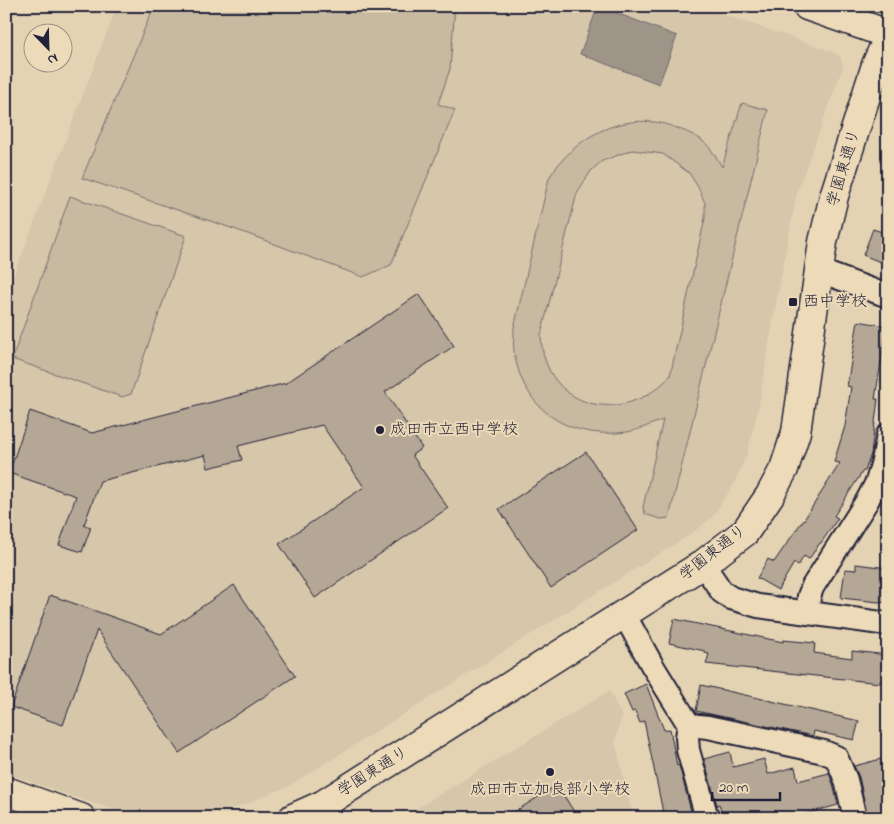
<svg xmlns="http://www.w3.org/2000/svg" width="894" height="824" font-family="'Indie Flower','Klee One',sans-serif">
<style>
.built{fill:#d6c6aa}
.green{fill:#c8b9a1;stroke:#756e6e;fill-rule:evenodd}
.water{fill:#9e9488;stroke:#6c6669}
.building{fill:#b5a795;stroke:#22223b}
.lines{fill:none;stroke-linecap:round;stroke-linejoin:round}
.minor-casing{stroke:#22223b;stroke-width:26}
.tertiary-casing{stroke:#22223b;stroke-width:31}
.minor{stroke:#ecdab8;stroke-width:22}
.tertiary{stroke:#ecdab8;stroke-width:28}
.poi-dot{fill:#22223b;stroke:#ecdab8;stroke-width:2}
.labels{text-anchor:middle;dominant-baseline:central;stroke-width:4;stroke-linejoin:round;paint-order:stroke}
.street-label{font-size:16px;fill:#22223b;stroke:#ecdab8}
.poi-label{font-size:16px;fill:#22223b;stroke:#ecdab8;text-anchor:start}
</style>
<rect width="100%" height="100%" fill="#e4d3b3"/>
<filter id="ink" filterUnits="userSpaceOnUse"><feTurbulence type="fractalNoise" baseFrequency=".02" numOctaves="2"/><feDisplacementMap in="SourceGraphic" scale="10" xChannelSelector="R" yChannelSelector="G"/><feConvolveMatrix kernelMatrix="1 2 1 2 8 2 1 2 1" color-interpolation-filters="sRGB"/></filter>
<g filter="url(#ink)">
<g class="built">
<polygon points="117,6 698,6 831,51 840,56 843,67 797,192 773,320 759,405 747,454 733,486 712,517 691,534 289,786 241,806 204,814 161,816 127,813 89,802 6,773 6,296"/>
<polygon points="609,691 622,716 615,741 633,818 401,818"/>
</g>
<g class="green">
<polygon points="154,6 455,6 450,69 438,104 455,110 391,265 363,277 237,230 82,178"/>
<path d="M742 103 768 110 669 518 660 519 645 514 643 507 663 420C651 424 640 430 627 432 569 440 523 411 514 351 513 344 514 336 514 328L549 178C575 135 628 108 677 128 686 132 696 135 704 142 712 149 717 158 722 167ZM632 150 663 154 689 173 698 187 705 203V218L670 376C624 428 543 409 541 335L577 193 591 171 602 161Z"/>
<polygon points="70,196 186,236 131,394 122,397 12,359"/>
</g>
<polygon class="water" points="598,6 677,36 659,84 580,54"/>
<g class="building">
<polygon points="873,229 888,234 888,265 863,255"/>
<polygon points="419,294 454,346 385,392 422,448 412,455 448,508 315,598 279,544 364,487 322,425 238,446 242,460 208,468 205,455 100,481 84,525 91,527 82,552 59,545 76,496 9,473 30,411 92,433 286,383"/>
<polygon points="858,321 887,326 875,399 878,399 871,454 865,471 863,471 834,516 838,518 821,543 820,543 809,559 804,556 798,566 794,563 778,590 757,578 768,559 774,562 801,523 802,523 840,463 834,462 845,426 851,387 847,386"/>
<polygon points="586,452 638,530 551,588 499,509"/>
<polygon points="856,564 888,568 888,603 841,598 845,569 856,570"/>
<polygon points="234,585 295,676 179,753 97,630 63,725 11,707 50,595 161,634"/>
<polygon points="674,619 783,642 783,640 815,643 814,653 852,658 852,651 888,655 888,682 880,681 880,683 706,664 709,654 705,653 705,651 669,643"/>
<polygon points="646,684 664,730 670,729 677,766 679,765 691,811 664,817 644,721 640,723 635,711 632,712 624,694"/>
<polygon points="701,685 859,721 854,740 814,731 813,736 696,711"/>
<polygon points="730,752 733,767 764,759 768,774 795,767 798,781 829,773 833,784 838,805 805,814 806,818 723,818 719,804 717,805 704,759"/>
<polygon points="881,759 888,794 888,818 868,818 859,777 854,766"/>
<polygon points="557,785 578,818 505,818"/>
</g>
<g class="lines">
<g class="minor-casing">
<g id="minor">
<polyline points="820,271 888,296"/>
<polyline points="703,564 722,592 731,598 758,606 888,624"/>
<polyline points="808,613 809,596 813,586 867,501 877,482 883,461 888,435"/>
<polyline points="624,614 652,665 689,725 687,737 688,750 707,818"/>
<polyline points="689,725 708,727 824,752 836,757 841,768 846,780 855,818"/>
</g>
</g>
<g class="tertiary-casing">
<g id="tertiary">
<polyline points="807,6 888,34"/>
<polyline points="6,791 81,818"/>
<polyline points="293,818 322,805 703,564 745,532 770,495 784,469 796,432 823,242 834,196 876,65 888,38"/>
</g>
</g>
<use href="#minor" class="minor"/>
<use href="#tertiary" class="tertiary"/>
</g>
</g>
<g class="poi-dot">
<rect x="788" y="297" width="10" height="10" rx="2.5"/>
<circle cx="380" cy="430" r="5"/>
<circle cx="550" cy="772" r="5"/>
</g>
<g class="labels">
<g class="street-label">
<text transform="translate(844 168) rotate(-73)">学園東通り</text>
<text transform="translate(713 553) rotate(-38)">学園東通り</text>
<text transform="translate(373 772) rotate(-32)">学園東通り</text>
</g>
<g class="poi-label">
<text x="803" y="302">西中学校</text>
<text x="390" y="430">成田市立西中学校</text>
<text x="550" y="790" text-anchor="middle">成田市立加良部小学校</text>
</g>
</g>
<rect width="894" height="824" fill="none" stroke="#ecdab8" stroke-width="25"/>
<rect x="12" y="12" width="869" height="799" fill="none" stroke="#22223b" stroke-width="2" filter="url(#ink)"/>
<g transform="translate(48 48) rotate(157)"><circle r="24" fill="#ecdab8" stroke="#9b9086"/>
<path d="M0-4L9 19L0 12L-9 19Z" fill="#22223b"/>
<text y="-8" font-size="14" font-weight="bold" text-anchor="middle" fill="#22223b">N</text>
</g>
<path d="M712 792v8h68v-8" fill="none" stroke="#22223b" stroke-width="2.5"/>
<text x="719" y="792" font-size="15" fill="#22223b" stroke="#ecdab8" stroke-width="4" paint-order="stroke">20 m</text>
</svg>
